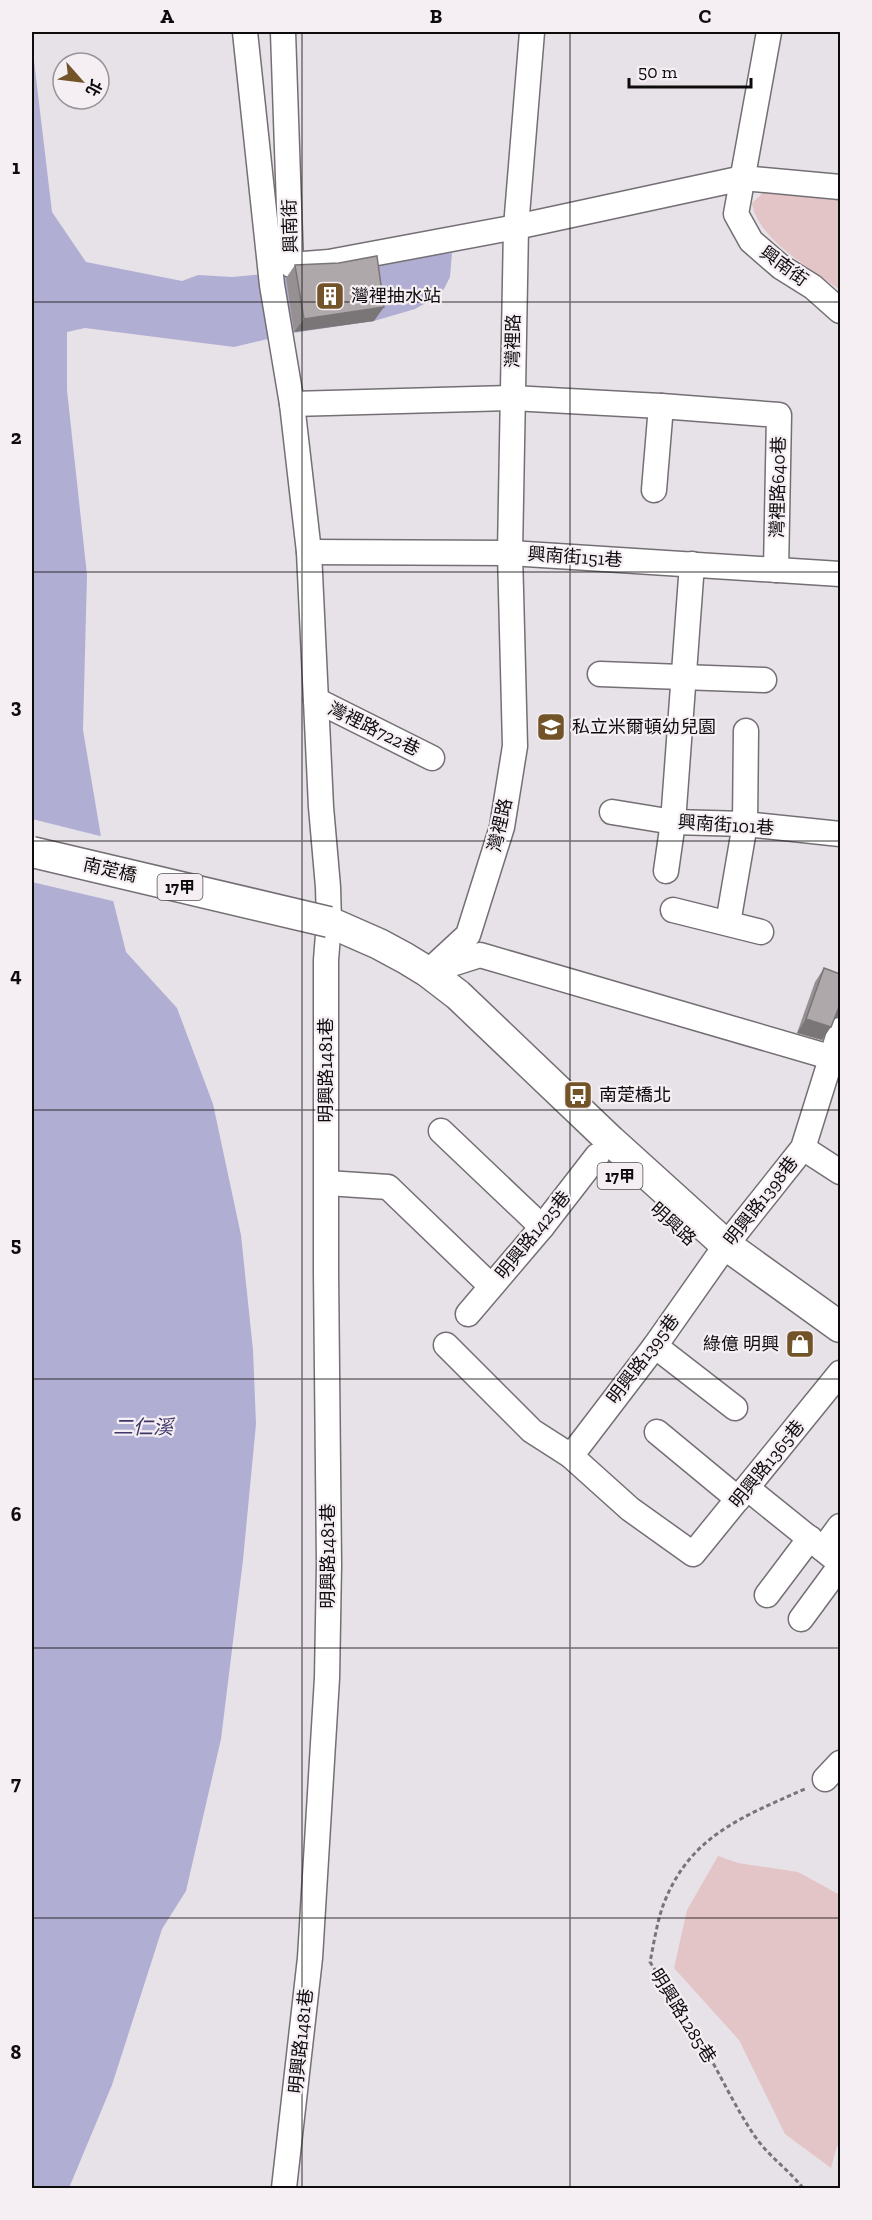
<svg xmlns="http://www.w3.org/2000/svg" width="872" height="2220" font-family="'Zilla Slab','Noto Sans TC',serif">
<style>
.green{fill:#e3c5c8}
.water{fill:#b1aed4}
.pier{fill:#e7e2e7}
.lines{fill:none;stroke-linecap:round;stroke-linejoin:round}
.minor-casing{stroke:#746f74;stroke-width:27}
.major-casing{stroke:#746f74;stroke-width:33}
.path{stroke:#787477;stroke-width:3;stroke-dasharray:4.5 3;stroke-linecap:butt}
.minor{stroke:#fff;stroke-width:24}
.major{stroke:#fff;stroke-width:30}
.major-bridge-casing{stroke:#746f74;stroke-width:33;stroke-linecap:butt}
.major-bridge{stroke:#fff;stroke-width:30}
.wall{fill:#969093}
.shaded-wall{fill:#7a7678}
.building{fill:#afa8ab;stroke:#7a7678;stroke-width:1.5}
.grid{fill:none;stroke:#0d0b0c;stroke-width:1.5;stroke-opacity:0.55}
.labels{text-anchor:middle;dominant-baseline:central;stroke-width:4.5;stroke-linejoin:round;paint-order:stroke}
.shield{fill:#f5eff4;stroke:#534f52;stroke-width:1.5}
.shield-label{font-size:16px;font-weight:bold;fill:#0d0b0c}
.street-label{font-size:18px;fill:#0d0b0c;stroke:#f5eff4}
.poi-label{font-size:18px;fill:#0d0b0c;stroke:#f5eff4;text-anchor:start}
.water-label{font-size:20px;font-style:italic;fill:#3e3668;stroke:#f5eff4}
.neatline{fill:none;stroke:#0d0b0c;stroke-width:2}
.grid-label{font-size:20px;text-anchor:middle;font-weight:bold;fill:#0d0b0c}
</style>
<rect width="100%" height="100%" fill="#e7e2e7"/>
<g class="green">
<path d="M765 191 840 200V290C813 270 757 239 752 203Z"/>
<polygon points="718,1856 738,1863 798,1872 840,1895 840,2145 837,2146 831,2168 785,2134 739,2040 674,1968 687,1910"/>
</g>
<polygon class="water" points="32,44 52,212 86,262 182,281 198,275 232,277 285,272 366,260 452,253 450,277 444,289 433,299 415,309 374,321 293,333 234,347 85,328 67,332 67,390 87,575 83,730 109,884 126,952 177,1008 213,1104 241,1235 253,1350 256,1424 243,1560 221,1739 186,1891 162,1929 112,2085 69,2188 32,2188"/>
<polygon class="pier" points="32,819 104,837 117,902 32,882"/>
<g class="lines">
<g class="minor-casing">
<g id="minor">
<polyline points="245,32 272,285 292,404 309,552 321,807 328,887 329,922 326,960 326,1273 329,1565 327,1678 310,1958 284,2188"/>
<polyline points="283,32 291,265 329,262 516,227 743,178 840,187"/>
<polyline points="769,32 736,214 751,241 781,267 813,287 840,311"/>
<polyline points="292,404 512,398 661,406 779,415 776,570"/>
<polyline points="654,490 661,406"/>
<polyline points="309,552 510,553 840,574"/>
<polyline points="600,674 764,680"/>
<polyline points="316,700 432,758"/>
<polyline points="612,812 673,822 745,824 840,834"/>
<polyline points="666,871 673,822 692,564"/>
<polyline points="673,910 761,932"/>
<polyline points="728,923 745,824 746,731"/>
<polyline points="436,969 480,955 840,1060"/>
<polyline points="428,972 468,935 502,827 515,746 510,553 516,227 532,32"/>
<polyline points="441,1131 542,1227"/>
<polyline points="803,1148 840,1172"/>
<polyline points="327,1183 388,1187 491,1286"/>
<polyline points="468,1314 542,1227 597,1156"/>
<polyline points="446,1345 532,1431 571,1456 630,1509 693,1554 840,1373"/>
<polyline points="655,1346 735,1408"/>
<polyline points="657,1432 738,1499"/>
<polyline points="571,1456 655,1346 726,1245 803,1148 840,1030"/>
<polyline points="747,1488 840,1563"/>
<polyline points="823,1549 840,1526"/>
<polyline points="767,1595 810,1538"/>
<polyline points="801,1619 840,1566"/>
<polyline points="825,1779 840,1763"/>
</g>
</g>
<g class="major-casing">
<polyline id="major" points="329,922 379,944 405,958 428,972 458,995 611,1141 726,1245 840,1327"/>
</g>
<path class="path" d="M803 2188C788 2169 768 2156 754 2135 735 2107 721 2076 704 2047 687 2018 668 1990 650 1962 654 1943 657 1921 664 1903 691 1834 745 1816 807 1788"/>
<use href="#minor" class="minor"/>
<use href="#major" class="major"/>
<g class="major-bridge-casing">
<polyline id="major-bridge" points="32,852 329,922"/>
</g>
<use href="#major-bridge" class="major-bridge"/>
</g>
<g class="wall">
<polygon points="295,265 374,321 294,332 286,278"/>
<polygon points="824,968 835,1018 822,1040 797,1033 815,982"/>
</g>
<g class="shaded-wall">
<polygon points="384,307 374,321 294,332 304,319"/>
<polygon points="840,1006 840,1016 830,1020 839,1007"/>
<polygon points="806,1019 831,1027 822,1040 797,1033"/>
</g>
<g class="building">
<polygon points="377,256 384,307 304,319 295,265 339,263"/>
<polygon points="824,968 840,974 840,1006 839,1007 831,1027 806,1019"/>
</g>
<path class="grid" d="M302 32V2188M570 32V2188M32 302H840M32 572H840M32 841H840M32 1110H840M32 1379H840M32 1648H840M32 1918H840"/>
<defs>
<g id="building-square" transform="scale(1.5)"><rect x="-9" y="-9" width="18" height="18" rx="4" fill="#735429" stroke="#f5eff4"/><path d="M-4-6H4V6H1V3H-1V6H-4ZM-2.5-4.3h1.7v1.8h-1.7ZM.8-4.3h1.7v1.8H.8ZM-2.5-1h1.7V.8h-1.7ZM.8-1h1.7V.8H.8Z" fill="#fff"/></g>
<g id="school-square" transform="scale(1.5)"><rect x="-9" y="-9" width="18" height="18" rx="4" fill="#735429" stroke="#f5eff4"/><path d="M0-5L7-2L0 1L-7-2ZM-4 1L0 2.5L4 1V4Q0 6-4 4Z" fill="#fff"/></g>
<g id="bus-square" transform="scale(1.5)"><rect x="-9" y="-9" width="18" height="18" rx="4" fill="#735429" stroke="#f5eff4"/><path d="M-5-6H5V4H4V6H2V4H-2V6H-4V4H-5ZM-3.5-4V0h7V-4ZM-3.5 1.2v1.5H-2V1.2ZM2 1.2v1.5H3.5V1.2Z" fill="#fff"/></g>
<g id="shop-square" transform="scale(1.5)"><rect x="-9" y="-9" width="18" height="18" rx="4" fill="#735429" stroke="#f5eff4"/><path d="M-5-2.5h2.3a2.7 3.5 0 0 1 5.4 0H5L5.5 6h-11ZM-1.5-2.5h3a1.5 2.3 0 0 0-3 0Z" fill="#fff"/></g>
</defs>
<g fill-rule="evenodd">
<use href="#building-square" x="330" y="296"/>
<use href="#school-square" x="551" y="727"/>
<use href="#bus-square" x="578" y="1095"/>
<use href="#shop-square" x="800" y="1344"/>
</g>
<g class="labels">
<g class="shield">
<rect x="157.5" y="874" width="45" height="26" rx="4.5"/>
<rect x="597.5" y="1163" width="45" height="26" rx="4.5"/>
</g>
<g class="shield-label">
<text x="180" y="887">17甲</text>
<text x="620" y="1176">17甲</text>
</g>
<g class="street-label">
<text transform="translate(290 226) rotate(-92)">興南街</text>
<text transform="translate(784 266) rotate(36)">興南街</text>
<text transform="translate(513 341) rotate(-89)">灣裡路</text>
<text transform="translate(778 487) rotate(-89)">灣裡路640巷</text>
<text transform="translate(575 557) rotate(4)">興南街151巷</text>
<text transform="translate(374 729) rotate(26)">灣裡路722巷</text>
<text transform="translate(500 825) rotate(-77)">灣裡路</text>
<text transform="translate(726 825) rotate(4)">興南街101巷</text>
<text transform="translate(110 870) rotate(13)">南萣橋</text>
<text transform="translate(326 1070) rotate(-90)">明興路1481巷</text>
<text transform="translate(761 1201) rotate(-52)">明興路1398巷</text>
<text transform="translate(673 1224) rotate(42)">明興路</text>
<text transform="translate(533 1235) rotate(-51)">明興路1425巷</text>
<text transform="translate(643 1359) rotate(-53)">明興路1395巷</text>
<text transform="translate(767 1464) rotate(-51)">明興路1365巷</text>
<text transform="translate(328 1556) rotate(-90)">明興路1481巷</text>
<text transform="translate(683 2016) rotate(58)">明興路1285巷</text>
<text transform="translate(301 2041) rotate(-84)">明興路1481巷</text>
</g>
<g class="poi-label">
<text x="351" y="296">灣裡抽水站</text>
<text x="572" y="727">私立米爾頓幼兒園</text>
<text x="599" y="1095">南萣橋北</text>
<text x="779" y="1344" text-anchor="end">綠億 明興</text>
</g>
<g class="water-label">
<text x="143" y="1427">二仁溪</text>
</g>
</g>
<rect width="872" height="2220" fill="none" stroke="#f5eff4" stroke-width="66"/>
<g transform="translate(81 81) rotate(118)"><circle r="28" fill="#f5eff4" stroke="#989497" stroke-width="1.5"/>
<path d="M0-4.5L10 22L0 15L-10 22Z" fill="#735429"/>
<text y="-9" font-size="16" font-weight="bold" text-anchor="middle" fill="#0d0b0c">北</text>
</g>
<path d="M629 78v9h122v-9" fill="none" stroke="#0d0b0c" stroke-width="3"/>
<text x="638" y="78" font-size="18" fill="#0d0b0c" stroke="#f5eff4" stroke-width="4.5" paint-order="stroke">50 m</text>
<rect x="33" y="33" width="806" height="2154" class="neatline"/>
<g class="grid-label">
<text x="167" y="23">A</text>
<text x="436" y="23">B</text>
<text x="705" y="23">C</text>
<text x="16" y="174">1</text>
<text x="16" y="444">2</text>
<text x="16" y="713">3</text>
<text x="16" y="982">4</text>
<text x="16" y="1251">5</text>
<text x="16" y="1521">6</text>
<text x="16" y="1790">7</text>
<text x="16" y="2059">8</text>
</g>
</svg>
